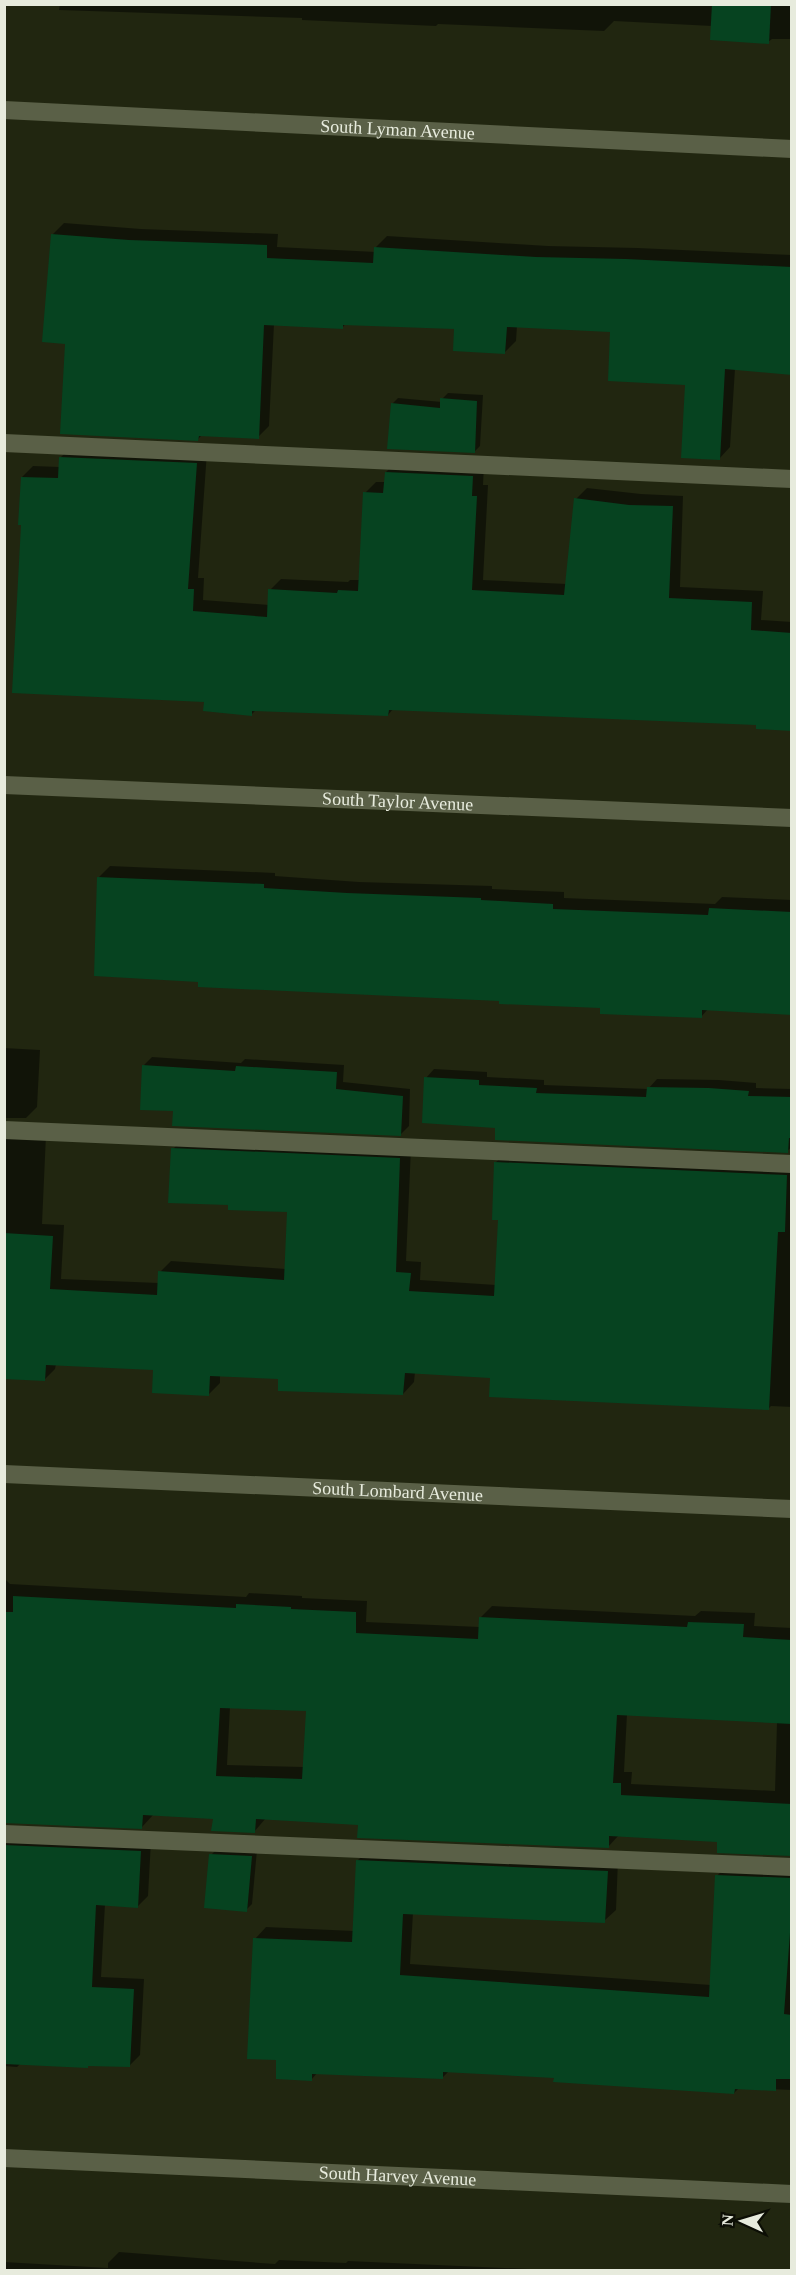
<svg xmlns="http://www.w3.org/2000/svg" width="796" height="2275" font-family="'Times New Roman',serif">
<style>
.shadow{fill:#0007;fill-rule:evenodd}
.building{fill:#064320;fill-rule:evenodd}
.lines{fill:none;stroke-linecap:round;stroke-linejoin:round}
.minor{stroke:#5a6047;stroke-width:18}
.labels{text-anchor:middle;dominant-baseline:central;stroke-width:4.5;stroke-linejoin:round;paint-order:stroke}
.street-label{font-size:18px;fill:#e7ebdd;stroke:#0c0e05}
</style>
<rect width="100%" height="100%" fill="#212610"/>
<g class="shadow">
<polygon points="60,4 792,4 792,39 772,39 768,42 712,26 614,21 604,31 438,24 436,26 302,20 302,18 59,10"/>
<polygon points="64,223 141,229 278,234 277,247 376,252 376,247 387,236 548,246 638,248 792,255 792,374 735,369 730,447 719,459 687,384 612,330 517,326 516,341 505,352 455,328 346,323 343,327 274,324 269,426 258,437 202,435 198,439 66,342 53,234"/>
<polygon points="448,393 483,395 480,446 474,452 392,404 398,398 442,402 442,399"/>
<polygon points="72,446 207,452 198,578 204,578 203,600 269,605 270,590 281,579 348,582 350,580 360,580 365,493 376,482 385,482 386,472 397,461 484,465 483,485 488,485 483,580 567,584 576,499 587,488 641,494 683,496 680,587 763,591 761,620 792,622 792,729 758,724 393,709 388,715 256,710 252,714 206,700 23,524 22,477 33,466 60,467 61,457"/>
<polygon points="110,866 275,873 275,876 359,882 492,886 492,889 564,892 564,898 715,904 722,897 792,900 792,1013 708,1009 701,1017 602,1007 200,980 99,877"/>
<polygon points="4,1048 40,1050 37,1107 26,1118 4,1118"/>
<polygon points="152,1057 241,1063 245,1059 344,1065 343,1082 410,1089 409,1126 401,1134 175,1110 144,1065"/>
<polygon points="434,1069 487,1072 487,1077 544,1080 544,1085 648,1089 657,1079 719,1080 756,1083 756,1088 792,1089 792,1147 787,1151 497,1126 426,1078"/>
<polygon points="4,1120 10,1129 46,1135 42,1224 64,1225 61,1279 159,1283 160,1272 171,1261 286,1269 289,1211 230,1204 173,1149 184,1138 411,1148 406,1261 421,1262 420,1280 496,1285 500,1219 495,1163 507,1152 792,1164 792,1407 771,1406 768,1409 491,1377 415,1372 414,1382 403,1394 280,1377 220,1375 220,1383 208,1395 155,1368 56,1364 55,1369 44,1380 4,1377"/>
<path d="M4 1578 10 1584 246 1597 249 1593 302 1596V1598L367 1601 366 1622 480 1627V1618L492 1606 695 1616 701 1611 755 1613 754 1626 792 1628V1854L719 1840 619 1835 608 1847 359 1823 266 1818 254 1832 214 1817 153 1815 142 1827 4 1723ZM230 1707 307 1710 304 1767 227 1765ZM627 1714 777 1722 775 1791 631 1784 632 1772H624Z"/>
<polygon points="11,1838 151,1841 148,1896 138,1906 105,1904 101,1977 144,1979 140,2055 129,2066 20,2064 17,2067 4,2066 4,1844"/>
<polygon points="217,1849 257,1850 252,1904 246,1910 211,1855"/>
<polygon points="369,1849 618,1860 616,1910 604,1921 413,1913 410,1964 711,1985 717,1876 728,1864 792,1867 792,2090 739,2088 734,2093 555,2077 449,2071 442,2078 318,2072 311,2080 278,2059 255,1939 266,1927 354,1931 357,1861"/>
<polygon points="119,2252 275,2264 279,2260 346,2263 348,2261 552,2270 4,2270 4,2262 108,2268 108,2263"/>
</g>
<g class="building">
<polygon points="712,4 771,4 769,44 710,40"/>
<polygon points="51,234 129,240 267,245 267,258 373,263 374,247 536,257 626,259 792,267 792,375 725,369 720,460 681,458 685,385 608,381 610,332 507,327 505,354 453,351 454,329 343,325 343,329 264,325 259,439 199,436 198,441 60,434 65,344 42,342"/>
<polygon points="440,398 477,401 475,453 387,449 391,403 440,408"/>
<polygon points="59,457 197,463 188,589 194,589 193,611 267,617 268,589 337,593 338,590 358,591 363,492 383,493 385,472 473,476 472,496 477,496 472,590 564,595 574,498 629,505 673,506 669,598 752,602 751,630 792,633 792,731 756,729 756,725 389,710 388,716 252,711 252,716 203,711 204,702 12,693 21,525 18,525 21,477 58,478"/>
<polygon points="97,877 264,884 264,888 347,893 481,898 481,900 553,904 553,909 708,915 709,908 792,912 792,1015 702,1010 702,1018 600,1014 600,1008 499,1004 499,1001 198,987 198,982 94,976"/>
<polygon points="142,1065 235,1071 236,1066 337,1072 336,1089 403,1096 401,1136 172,1126 173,1111 140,1110"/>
<polygon points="424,1077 479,1080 479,1085 537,1088 536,1093 646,1097 647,1087 709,1088 749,1091 748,1096 792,1097 792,1138 789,1138 788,1153 495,1140 495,1128 422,1123"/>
<polygon points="171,1148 400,1158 396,1272 411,1273 409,1291 494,1296 498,1220 492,1220 494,1162 787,1175 785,1232 778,1232 769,1410 489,1397 490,1378 405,1373 403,1395 278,1391 278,1379 210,1376 209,1396 152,1393 153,1370 46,1365 45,1381 4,1379 4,1233 53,1236 50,1289 157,1295 158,1271 284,1280 287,1212 228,1210 228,1205 168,1203"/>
<path d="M13 1596 236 1608V1604L291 1607V1609L356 1612V1633L478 1639 479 1617 687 1627 688 1622 744 1624 743 1637 792 1640V1724L617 1715 613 1783H621V1795L792 1804V1856L717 1853V1842L609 1836V1848L357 1838 358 1825 256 1819 255 1833 211 1831 213 1819 143 1815 142 1829 4 1823V1612H13ZM220 1708 306 1711 302 1779 216 1776Z"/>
<polygon points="4,1845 141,1851 138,1908 96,1905 92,1987 134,1989 130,2067 88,2066 88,2068 4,2064"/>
<polygon points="209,1854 252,1856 247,1912 204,1908"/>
<polygon points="356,1860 608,1871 605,1923 403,1914 400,1975 709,1997 715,1875 792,1878 792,1933 790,1933 784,2014 792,2015 792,2079 776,2079 776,2091 735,2089 734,2094 553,2082 554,2078 443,2072 443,2079 312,2074 312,2081 276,2079 276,2060 247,2059 253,1938 352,1942"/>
</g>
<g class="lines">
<g class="minor">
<path id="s1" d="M4 110 792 149"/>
<polyline points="4,443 792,479"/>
<path id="s2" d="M4 785 792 818"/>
<polyline points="4,1130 792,1164"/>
<path id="s3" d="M4 1474 792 1509"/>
<polyline points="4,1834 792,1867"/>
<path id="s4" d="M4 2158 792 2194"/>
</g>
</g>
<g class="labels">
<g class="street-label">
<text stroke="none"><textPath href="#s1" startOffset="394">South Lyman Avenue</textPath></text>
<text stroke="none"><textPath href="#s2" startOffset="394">South Taylor Avenue</textPath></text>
<text stroke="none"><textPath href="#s3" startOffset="394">South Lombard Avenue</textPath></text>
<text stroke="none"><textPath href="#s4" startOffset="394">South Harvey Avenue</textPath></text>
</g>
</g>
<rect width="796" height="2275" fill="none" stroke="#e7ebdd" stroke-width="12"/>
<g transform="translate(742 2221) rotate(274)" stroke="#0c0e05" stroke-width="4.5" paint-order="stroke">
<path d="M0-4.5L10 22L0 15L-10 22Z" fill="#e7ebdd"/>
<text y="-9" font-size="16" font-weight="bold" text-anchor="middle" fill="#e7ebdd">N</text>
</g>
</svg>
